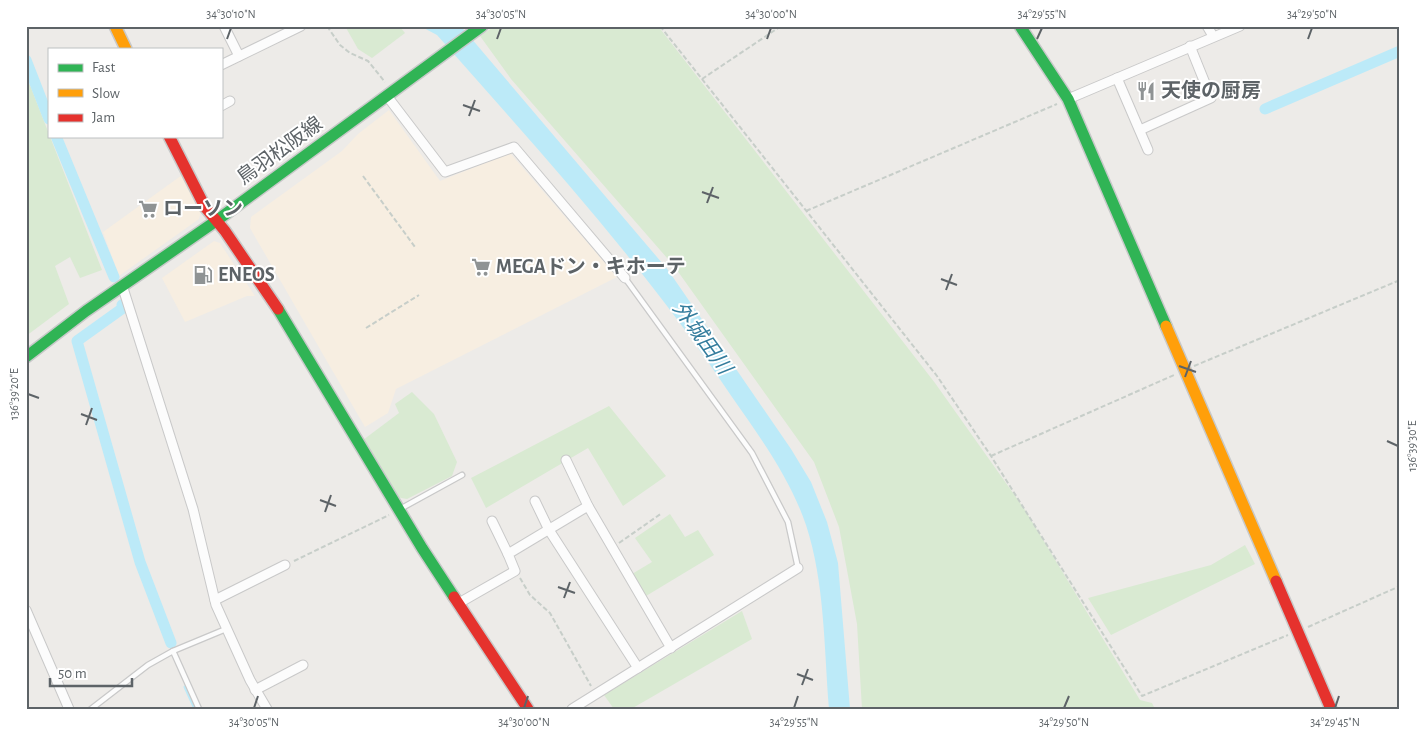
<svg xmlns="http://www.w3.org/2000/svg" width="1426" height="735" font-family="'Alegreya Sans','Noto Sans JP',sans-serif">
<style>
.commercial{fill:#f7eee1}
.green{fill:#d9ead2}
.water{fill:#bceaf8}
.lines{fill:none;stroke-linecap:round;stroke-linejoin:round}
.stream{stroke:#bceaf8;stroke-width:3}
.canal{stroke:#bceaf8;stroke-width:11}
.lane-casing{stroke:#c9c9c9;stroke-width:7}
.street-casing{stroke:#c9c9c9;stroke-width:11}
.fast-casing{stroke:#c8c9c9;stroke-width:14}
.slow-casing{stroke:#c8c9c9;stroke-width:14}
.jam-casing{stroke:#c8c9c9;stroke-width:14}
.path{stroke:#c7cec9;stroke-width:2;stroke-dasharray:5 2.5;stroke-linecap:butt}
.lane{stroke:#fcfcfc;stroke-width:4.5}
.street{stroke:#fcfcfc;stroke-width:9}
.fast{stroke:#30b455;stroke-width:11}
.slow{stroke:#ff9f0a;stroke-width:11}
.jam{stroke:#e5322d;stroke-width:11}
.ticks{fill:none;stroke:#5d6367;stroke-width:2}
.labels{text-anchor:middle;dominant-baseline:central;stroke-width:4;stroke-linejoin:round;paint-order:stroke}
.poi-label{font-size:20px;font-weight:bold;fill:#5d6367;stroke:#fff;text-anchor:start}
.street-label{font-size:20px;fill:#5d6367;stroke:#fff}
.water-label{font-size:21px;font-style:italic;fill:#347d9d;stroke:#fff}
.neatline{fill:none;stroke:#5d6367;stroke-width:2}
.ticks-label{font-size:12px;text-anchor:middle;fill:#5d6367}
</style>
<rect width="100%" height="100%" fill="#edebe8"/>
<g class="commercial">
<polygon points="389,110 440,181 510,153 617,277 396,389 388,413 365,427 250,228 251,217 342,151 358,134"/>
<polygon points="182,175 201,211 199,219 119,276 103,232"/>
<polygon points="214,241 220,243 255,296 247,296 185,322 162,278"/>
</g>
<g class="green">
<polygon points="345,26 399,26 405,33 372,58 358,49"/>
<polygon points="495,26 658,26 935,383 1025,510 1140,700 1152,703 1155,709 862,709 857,624 839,527 814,462 674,266 511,79 480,36"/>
<polygon points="26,75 102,270 80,278 70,257 55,266 69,304 26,336"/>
<polygon points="412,392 434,414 457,462 452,476 407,499 396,497 363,440 399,413 395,404"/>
<polygon points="609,406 666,476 623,506 588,448 486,508 471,478"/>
<polygon points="670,514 685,537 698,530 714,555 646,596 632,574 652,562 635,538"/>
<polygon points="1245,545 1255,564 1111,635 1088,598 1211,565"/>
<polygon points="742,611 752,639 631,709 614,709 604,695"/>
</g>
<path class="water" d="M420 26H460L465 31 668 270 791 449 811 482 827 522 838 563 850 709H829C824 648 825 583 806 525 790 478 760 437 732 397 645 266 541 153 437 35Z"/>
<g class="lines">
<polyline class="stream" points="185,687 195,709"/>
<g class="canal">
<polyline points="26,60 49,119"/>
<polyline points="1265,109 1400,51"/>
<polyline points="56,136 114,277"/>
<polyline points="122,305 123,308 77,341 140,562 171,643"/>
</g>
<g class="lane-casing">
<g id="lane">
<polyline points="625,278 752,453 788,522 798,568"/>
<polyline points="400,509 462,475"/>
<polyline points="173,651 199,709"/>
<polyline points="91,709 148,665 173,651 226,629"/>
</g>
</g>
<g class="street-casing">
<g id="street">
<polyline points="224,26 239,56"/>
<polyline points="1207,26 1213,36"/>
<polyline points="221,65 301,26"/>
<polyline points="1117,78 1148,150"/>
<polyline points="387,96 445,172 514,147 625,278"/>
<polyline points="1068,99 1240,26"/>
<polyline points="221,106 230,101"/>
<polyline points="1140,130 1211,98 1190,46"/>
<polyline points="122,285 193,509 216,605 250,680 267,709"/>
<polyline points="566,460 588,506"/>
<polyline points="535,501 549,530 638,668"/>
<polyline points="492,521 508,554"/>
<polyline points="215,600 285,565"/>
<polyline points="459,603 515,571 508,554 588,506 671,648"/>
<polyline points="26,610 69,709"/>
<polyline points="255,690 303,665"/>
<polyline points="572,709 798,568"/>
</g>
</g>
<g class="fast-casing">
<g id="fast">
<polyline points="1020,26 1068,99 1166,326"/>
<polyline points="278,309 422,548 454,597"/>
<polyline points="26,357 86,311 216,221 482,26"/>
</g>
</g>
<g class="slow-casing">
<g id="slow">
<polyline points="115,26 126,49"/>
<polyline points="1166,326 1276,581"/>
</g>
</g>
<g class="jam-casing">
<g id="jam">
<polyline points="169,136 205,207 225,231 278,309"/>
<polyline points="1276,581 1331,709"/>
<polyline points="454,597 528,709"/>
</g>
</g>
<g class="path">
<polyline points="327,26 340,45 350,53 368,61 385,82"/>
<polyline points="660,26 937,376 991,456 1142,696 1288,635"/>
<polyline points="702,79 781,26"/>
<polyline points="363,176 415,247"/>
<polyline points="806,211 1057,104"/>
<polyline points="366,328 419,295"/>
<polyline points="1194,366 1400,280"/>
<polyline points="991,456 1174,375"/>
<polyline points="619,543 662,513"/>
<polyline points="294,561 389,515"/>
<polyline points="520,578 530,595 550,613 591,686"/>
<polyline points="1308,627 1400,586"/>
</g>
<use href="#lane" class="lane"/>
<use href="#street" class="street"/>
<use href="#fast" class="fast"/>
<use href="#slow" class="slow"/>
<use href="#jam" class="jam"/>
</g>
<path class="ticks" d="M227 39 231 28M497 39 501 28M767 39 771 28M1037 39 1042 28M1308 39 1312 28M463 105 480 111M469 116 475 100M702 192 719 198M707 203 713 187M941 279 957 285M946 290 952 274M1179 366 1196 372M1185 377 1191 361M28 394 39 398M81 414 97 420M86 425 92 408M1387 441 1398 446M320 500 336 506M325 512 331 495M558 587 575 593M564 598 570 582M797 674 813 680M802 685 808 669M254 708 258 696M524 708 528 696M794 708 798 696M1064 708 1069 696M1335 708 1339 696"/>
<defs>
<g id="restaurant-bare" transform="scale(1.5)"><path d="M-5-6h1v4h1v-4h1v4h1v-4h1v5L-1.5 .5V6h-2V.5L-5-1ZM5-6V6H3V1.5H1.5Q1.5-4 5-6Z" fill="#8f9394" stroke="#fff" stroke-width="2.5" paint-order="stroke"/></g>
<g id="supermarket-bare" transform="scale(1.5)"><path d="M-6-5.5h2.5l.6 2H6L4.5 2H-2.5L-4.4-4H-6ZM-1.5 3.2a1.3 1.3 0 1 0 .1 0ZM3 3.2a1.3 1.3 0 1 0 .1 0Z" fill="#8f9394" stroke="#fff" stroke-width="2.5" paint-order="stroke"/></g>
<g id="fuel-bare" transform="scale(1.5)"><path d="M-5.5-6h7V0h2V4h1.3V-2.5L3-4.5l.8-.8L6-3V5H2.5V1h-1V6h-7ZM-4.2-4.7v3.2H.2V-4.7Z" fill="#8f9394" stroke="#fff" stroke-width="2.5" paint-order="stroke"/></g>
</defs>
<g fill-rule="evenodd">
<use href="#restaurant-bare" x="1146" y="91"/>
<use href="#supermarket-bare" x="148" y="209"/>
<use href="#supermarket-bare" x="481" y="267"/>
<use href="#fuel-bare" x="203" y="275"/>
</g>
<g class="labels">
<g class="poi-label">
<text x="1161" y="91">天使の厨房</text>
<text x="163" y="209">ローソン</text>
<text x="496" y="267">MEGAドン・キホーテ</text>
<text x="218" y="275">ENEOS</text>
</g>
<g class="street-label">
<text transform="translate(280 151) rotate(-36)">鳥羽松阪線</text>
</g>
<g class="water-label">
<text transform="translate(702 338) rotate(54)">外城田川</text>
</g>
</g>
<rect width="1426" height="735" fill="none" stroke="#ffffff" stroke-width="55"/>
<rect x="48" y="48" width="175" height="90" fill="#ffffff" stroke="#bec1c2"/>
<rect x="58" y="64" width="25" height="8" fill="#30b455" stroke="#bec1c2"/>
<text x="92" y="72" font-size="15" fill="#5d6367">Fast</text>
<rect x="58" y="89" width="25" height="8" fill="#ff9f0a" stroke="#bec1c2"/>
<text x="92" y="98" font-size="15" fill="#5d6367">Slow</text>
<rect x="58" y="114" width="25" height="8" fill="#e5322d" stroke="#bec1c2"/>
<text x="92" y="122" font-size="15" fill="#5d6367">Jam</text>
<path d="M50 678v8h82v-8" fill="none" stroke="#5d6367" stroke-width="2.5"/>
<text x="58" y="678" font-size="15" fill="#5d6367" stroke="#ffffff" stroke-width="4" paint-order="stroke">50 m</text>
<rect x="28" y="28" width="1370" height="680" class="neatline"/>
<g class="ticks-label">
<text x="231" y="18">34°30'10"N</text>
<text x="501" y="18">34°30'05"N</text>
<text x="771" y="18">34°30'00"N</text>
<text x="1042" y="18">34°29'55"N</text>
<text x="1312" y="18">34°29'50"N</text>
<text transform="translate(14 394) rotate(-90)" y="4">136°39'20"E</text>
<text transform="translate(1412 446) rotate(-90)" y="4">136°39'30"E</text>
<text x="254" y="726">34°30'05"N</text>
<text x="524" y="726">34°30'00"N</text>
<text x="794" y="726">34°29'55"N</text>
<text x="1064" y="726">34°29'50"N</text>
<text x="1335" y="726">34°29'45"N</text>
</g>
</svg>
